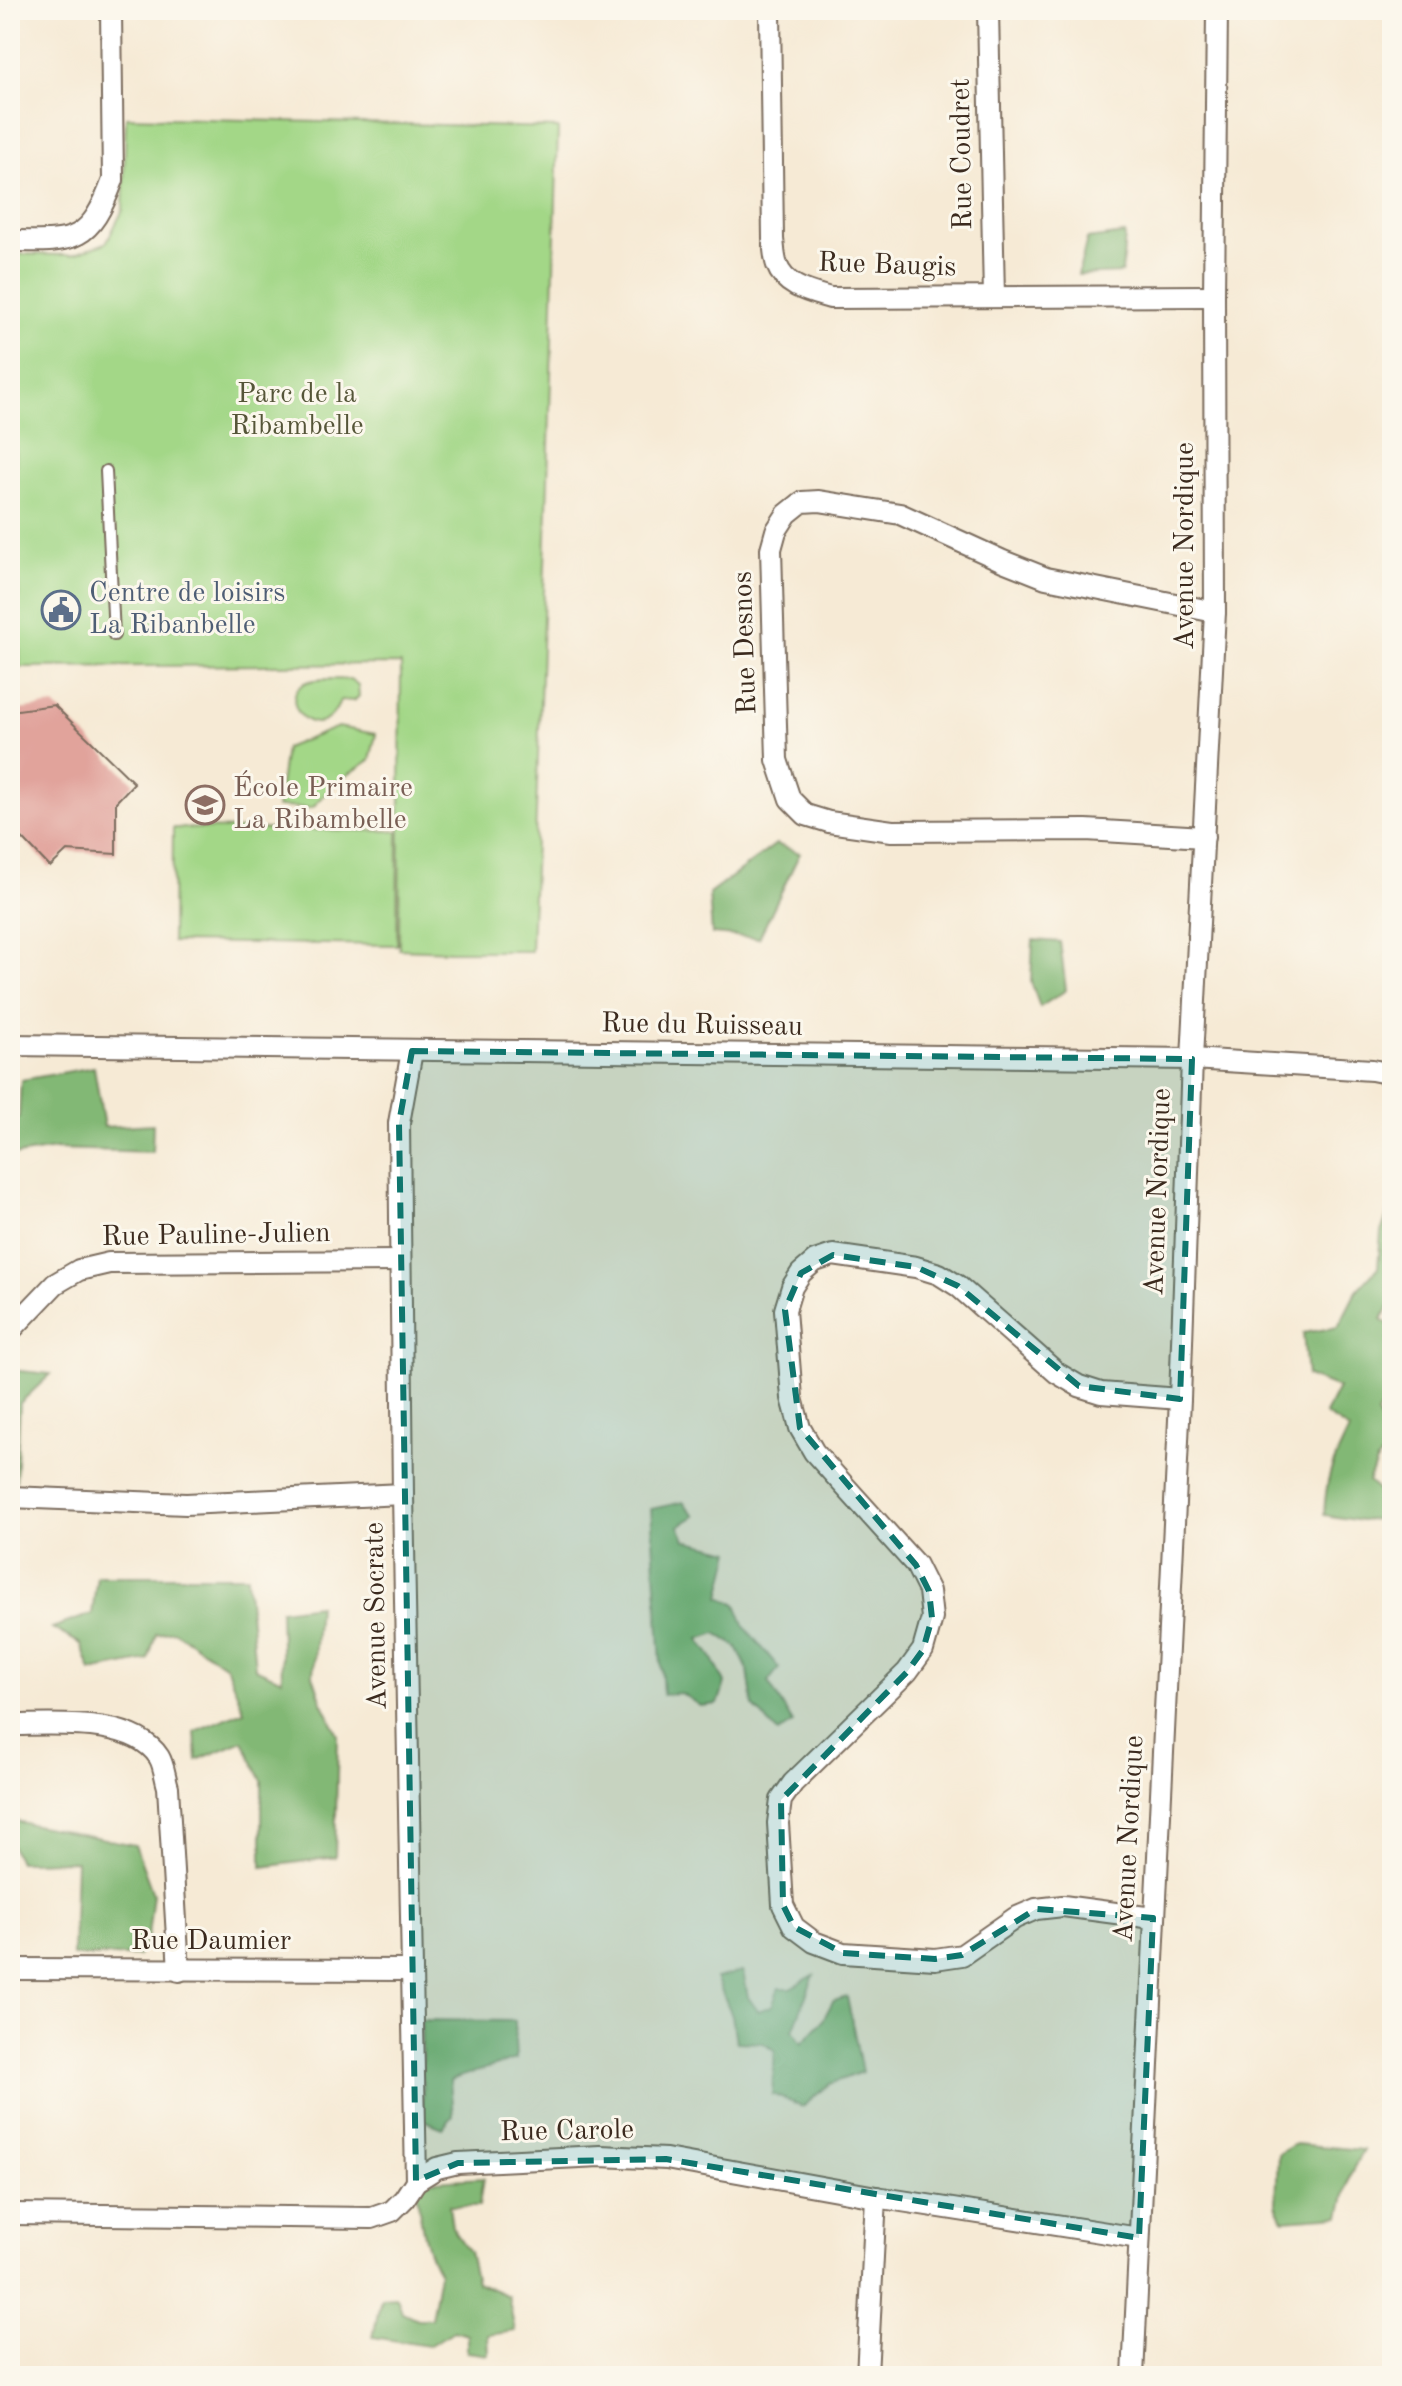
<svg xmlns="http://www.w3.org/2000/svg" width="1402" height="2386" font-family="'Old Standard TT',serif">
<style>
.green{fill:#a3d787;stroke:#6f8052;stroke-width:2}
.forest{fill:#82b874;stroke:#5e7149;stroke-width:2}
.building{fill:#e1a39b}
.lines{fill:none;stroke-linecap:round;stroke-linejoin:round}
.lane-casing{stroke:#7c6d5e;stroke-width:14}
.street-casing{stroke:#7c6d5e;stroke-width:24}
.lane{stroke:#fff;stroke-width:10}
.street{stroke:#fff;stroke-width:20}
.marked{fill:#0f766e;fill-opacity:0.2;stroke:#0f766e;stroke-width:6;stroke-dasharray:16 10;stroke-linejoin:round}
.labels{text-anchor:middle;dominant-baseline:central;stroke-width:6;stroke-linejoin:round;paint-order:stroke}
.street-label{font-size:28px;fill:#3b2a1e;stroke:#fbf7ec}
.park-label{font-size:28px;fill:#555538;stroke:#fbf7ec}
.service-label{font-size:28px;fill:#4e5e75;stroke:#fbf7ec;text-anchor:start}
.education-label{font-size:28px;fill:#785e54;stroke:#fbf7ec;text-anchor:start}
</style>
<rect width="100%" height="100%" fill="#fbf7ec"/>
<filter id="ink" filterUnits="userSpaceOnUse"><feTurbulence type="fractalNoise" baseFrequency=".0125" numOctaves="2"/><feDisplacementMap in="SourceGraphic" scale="16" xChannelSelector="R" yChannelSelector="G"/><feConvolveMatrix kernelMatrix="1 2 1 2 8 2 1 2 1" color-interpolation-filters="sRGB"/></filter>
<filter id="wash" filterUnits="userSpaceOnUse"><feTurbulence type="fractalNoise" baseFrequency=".006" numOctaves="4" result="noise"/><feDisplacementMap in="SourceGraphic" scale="32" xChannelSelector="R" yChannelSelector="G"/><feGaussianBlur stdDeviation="1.8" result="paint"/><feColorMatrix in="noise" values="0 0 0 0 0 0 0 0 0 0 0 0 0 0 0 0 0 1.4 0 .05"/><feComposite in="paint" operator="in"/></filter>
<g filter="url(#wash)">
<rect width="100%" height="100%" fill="#f6ead5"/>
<g class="green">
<polygon points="126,117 558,128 548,481 531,951 452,951 399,949 401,664 20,667 11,254 72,255 106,243 123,210"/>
<path d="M350 679 358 685 359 696 354 701 341 700C338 705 335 713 330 717 308 738 278 697 305 683 316 677 337 680 350 679Z"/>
<polygon points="338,727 376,734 370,760 336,783 312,808 277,807 285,748"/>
<polygon points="173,828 398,831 397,945 172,942"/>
</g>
<g class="forest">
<polygon points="1125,234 1122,273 1078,275 1087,239"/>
<polygon points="776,844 800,853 759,938 712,934 709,894"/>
<polygon points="1033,940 1060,942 1066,990 1040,1007 1031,982"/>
<polygon points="94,1067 104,1127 153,1124 152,1152 55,1149 10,1156 10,1123 19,1117 21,1080"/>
<path d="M1389 1211 1392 1215V1304L1381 1319 1392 1326V1393L1377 1414 1392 1442 1376 1463 1368 1482 1384 1496 1392 1517 1361 1521 1324 1515C1326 1476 1332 1465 1349 1430L1325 1414 1338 1388 1307 1376 1303 1333 1338 1327 1357 1290 1378 1267 1381 1232Z"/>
<polygon points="10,1370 51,1374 20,1403 16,1481 10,1482"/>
<polygon points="683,1502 695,1516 679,1526 685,1540 731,1551 720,1597 736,1604 745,1627 779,1668 768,1682 793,1723 778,1733 753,1706 748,1670 737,1647 716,1633 699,1639 712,1657 725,1683 718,1704 700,1706 681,1693 663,1695 651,1509"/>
<polygon points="97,1576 247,1576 255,1668 282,1680 280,1610 318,1605 313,1675 322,1702 338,1735 335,1857 262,1867 262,1781 243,1741 197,1760 195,1731 244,1711 226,1666 174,1631 156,1634 148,1660 91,1671 81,1644 52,1628 92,1614"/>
<polygon points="10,1820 135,1845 153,1894 148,1936 138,1956 73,1956 76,1861 19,1862 10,1842"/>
<polygon points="743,1971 748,1997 758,2011 772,2006 779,1988 790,1988 814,1975 793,2030 802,2043 822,2022 833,2001 847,1997 862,2072 829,2084 803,2107 772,2094 775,2050 763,2043 736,2042 732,2015 716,1978"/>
<polygon points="421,2020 514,2021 516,2059 450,2080 453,2116 443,2128 423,2120"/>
<polygon points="1295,2144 1363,2150 1350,2175 1340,2216 1283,2220 1276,2204 1278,2154"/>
<path d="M483 2178 479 2206H449L452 2227 469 2252 476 2282 508 2296 515 2331 488 2335 489 2355 467 2352V2335L454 2331 428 2346 373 2337 381 2298 397 2297 402 2312 417 2319H431L439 2273C422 2246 420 2212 415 2182Z"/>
</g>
<g id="blocks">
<polygon class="building" points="54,705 134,783 116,802 116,854 67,851 50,867 10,825 10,711"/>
</g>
</g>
<g filter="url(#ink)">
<use href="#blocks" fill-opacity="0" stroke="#7c6d5e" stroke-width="2"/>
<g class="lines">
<g class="lane-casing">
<polyline id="lane" points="106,471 114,635"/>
</g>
<g class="street-casing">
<g id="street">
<path d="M770 10 773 239C774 247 774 257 777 265 785 287 810 292 830 298L1214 296"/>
<polyline points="988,10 994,297"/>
<path d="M10 241C74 242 89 244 113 180L111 10"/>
<polyline points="1204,837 1086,830 892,831 829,822 806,815 790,799 777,760 771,549 776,531 787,514 802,502 819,501 900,514 1003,561 1046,578 1215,612"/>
<polyline points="10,1045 1192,1059 1372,1070 1392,1074"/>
<polyline points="412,1051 399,1123 403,1494 416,2181"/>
<polyline points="10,1331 55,1284 79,1270 109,1263 400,1261"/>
<polyline points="10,1497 186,1504 403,1494"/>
<path d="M10 1725C52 1725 133 1717 159 1757 164 1765 165 1778 168 1787L179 1971"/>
<polyline points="1153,1918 1063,1906 1036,1909 1015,1918 962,1955 935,1959 843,1953 814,1942 794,1927 783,1905 778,1823 781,1800 793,1783 907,1672 923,1650 932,1618 929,1591 916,1565 814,1452 800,1428 792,1398 785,1310 792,1287 801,1273 815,1261 833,1255 916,1267 939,1274 958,1286 1057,1373 1079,1386 1101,1393 1180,1399"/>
<polyline points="10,1969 412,1970"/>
<polyline points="10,2214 372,2218 392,2211 404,2199 416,2181 437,2168 458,2163 600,2156 666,2159 876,2197 1139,2238"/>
<polyline points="867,2376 876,2197"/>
<polyline points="1133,2376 1180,1399 1192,1059 1215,612 1214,296 1217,10"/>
</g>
</g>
<use href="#lane" class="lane"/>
<use href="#street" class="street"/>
</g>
</g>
<path class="marked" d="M412 1051 1192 1059 1180 1399 1079 1386 958 1286 916 1267 833 1255 801 1273 785 1310 800 1428 916 1565 929 1591 932 1618 923 1650 907 1672 781 1800 783 1905 794 1927 843 1953 935 1959 962 1955 1036 1909 1153 1918 1139 2238 666 2159 458 2163 416 2181 399 1123Z"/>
<defs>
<g id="civic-ring" transform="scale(2)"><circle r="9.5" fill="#fbf7ec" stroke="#5c6f8a" stroke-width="1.5"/><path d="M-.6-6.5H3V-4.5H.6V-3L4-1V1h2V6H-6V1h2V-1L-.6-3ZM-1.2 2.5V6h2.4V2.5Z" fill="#5c6f8a"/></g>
<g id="school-ring" transform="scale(2)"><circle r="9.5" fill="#fbf7ec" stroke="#8d6e63" stroke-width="1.5"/><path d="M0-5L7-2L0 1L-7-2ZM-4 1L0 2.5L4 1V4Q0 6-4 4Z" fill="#8d6e63"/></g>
</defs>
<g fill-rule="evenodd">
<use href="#civic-ring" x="61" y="610"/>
<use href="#school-ring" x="205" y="805"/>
</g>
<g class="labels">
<g class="street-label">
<text transform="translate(963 154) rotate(-91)">Rue Coudret</text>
<text transform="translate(887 266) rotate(2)">Rue Baugis</text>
<text transform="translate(1186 546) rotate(-90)">Avenue Nordique</text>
<text transform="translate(746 643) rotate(-92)">Rue Desnos</text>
<text transform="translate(702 1026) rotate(1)">Rue du Ruisseau</text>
<text transform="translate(1159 1192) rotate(-88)">Avenue Nordique</text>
<text transform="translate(216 1236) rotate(-1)">Rue Pauline-Julien</text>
<text transform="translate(377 1616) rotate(-91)">Avenue Socrate</text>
<text transform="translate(1130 1839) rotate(-87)">Avenue Nordique</text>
<text x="211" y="1942">Rue Daumier</text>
<text transform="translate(567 2132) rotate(-1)">Rue Carole</text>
</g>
<g class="park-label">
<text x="297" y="395">Parc de la<tspan x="297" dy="32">Ribambelle</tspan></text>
</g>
<g class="service-label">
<text x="89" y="594">Centre de loisirs<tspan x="89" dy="32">La Ribanbelle</tspan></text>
</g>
<g class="education-label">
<text x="233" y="789">École Primaire<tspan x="233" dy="32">La Ribambelle</tspan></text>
</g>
</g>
<rect width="1402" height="2386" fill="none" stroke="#fbf7ec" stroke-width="40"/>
</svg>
